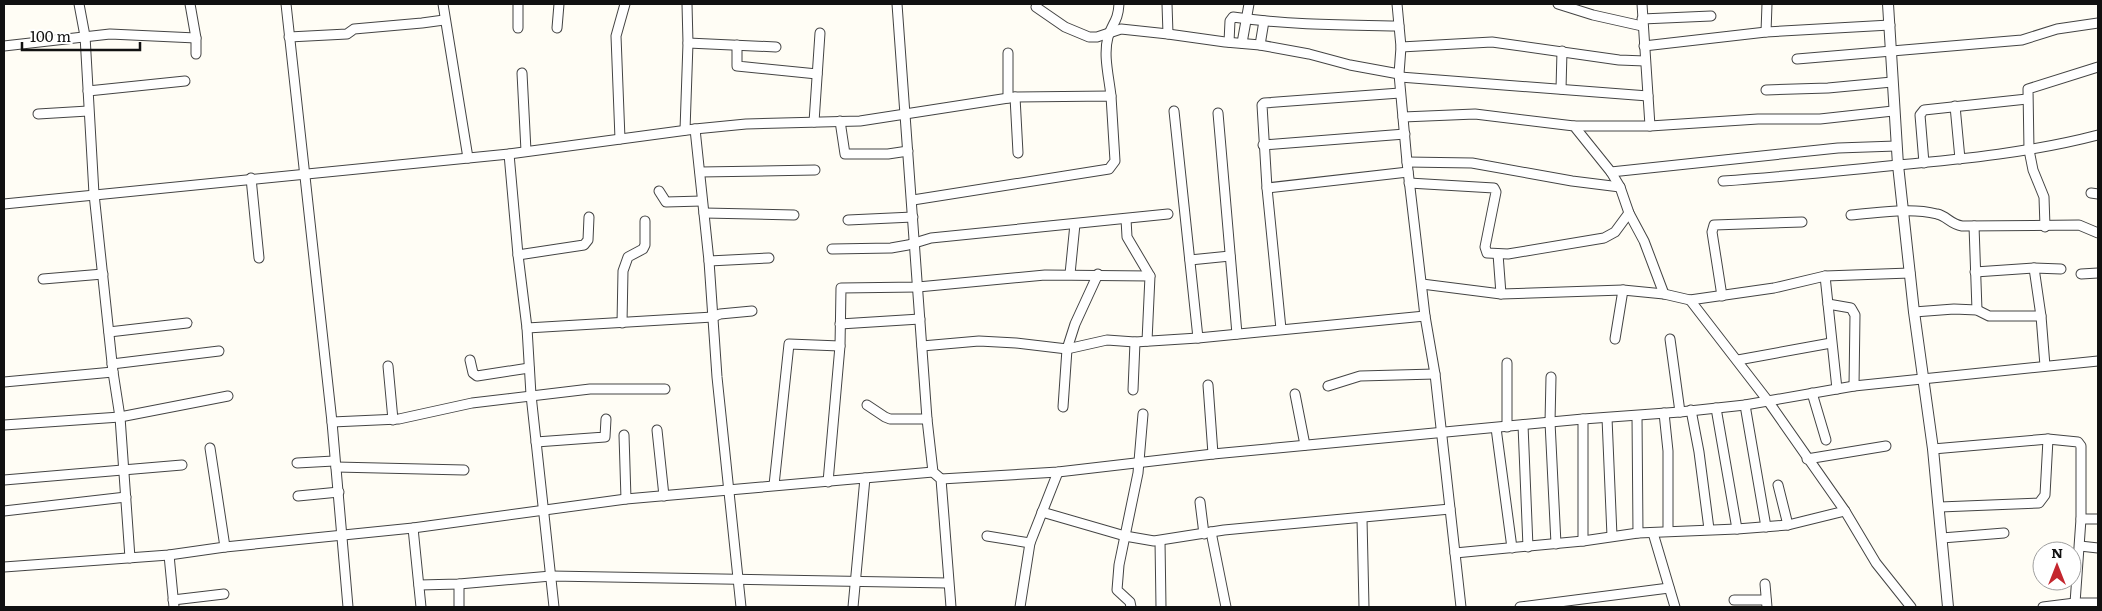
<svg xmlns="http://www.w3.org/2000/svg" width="2102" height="611" font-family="Literata,serif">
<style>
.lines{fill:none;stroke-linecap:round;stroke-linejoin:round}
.minor-casing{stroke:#444;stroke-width:11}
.tertiary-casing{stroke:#444;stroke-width:12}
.minor{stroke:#fff;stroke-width:9}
.tertiary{stroke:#fff;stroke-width:10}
</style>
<rect width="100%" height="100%" fill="#fffdf5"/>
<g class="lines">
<g class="minor-casing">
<g id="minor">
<polyline points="79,4 85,36 94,194 113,372 120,417 130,558"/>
<polyline points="190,4 196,38 196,54"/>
<polyline points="286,4 332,422 348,607"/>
<polyline points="443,4 468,158"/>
<polyline points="518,4 518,28"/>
<polyline points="897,4 927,419 933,472 941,479 951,607"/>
<polyline points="1167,4 1168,34"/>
<polyline points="1397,4 1401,47 1399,74 1407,162 1425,316 1435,374 1461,607"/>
<polyline points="1558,4 1593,15 1642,26"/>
<polyline points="1642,4 1650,126"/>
<polyline points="1036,7 1065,27 1089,37 1097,37 1121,29 1168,34 1225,42 1260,45 1309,54 1350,65 1399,74"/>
<polyline points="1642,19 1711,16"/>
<polyline points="557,28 559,4"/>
<polyline points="1766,32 1767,4"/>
<polyline points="289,37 347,34 354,29 422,23 444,20"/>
<path d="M1229 42 1230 21 1233 17C1288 25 1344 25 1399 26"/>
<polyline points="688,43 776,47"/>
<polyline points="1242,43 1249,4"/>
<polyline points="737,45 737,66 817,74"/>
<polyline points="1260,45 1264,21"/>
<polyline points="4,46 110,34 196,38"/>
<polyline points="1644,46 1766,32 1890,25"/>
<polyline points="1401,47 1492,42 1619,60 1645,61"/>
<polyline points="1797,59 2022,40 2057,29 2098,23"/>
<polyline points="522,73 526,151"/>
<polyline points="1400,77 1648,96"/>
<polyline points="1561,89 1562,51"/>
<polyline points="1766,90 1828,88 1892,82"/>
<polyline points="88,91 185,81"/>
<path d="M1111 96C1109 77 1103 55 1108 37 1112 23 1118 22 1119 4"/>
<polyline points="1015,97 1018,153"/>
<polyline points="1008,98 1008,53"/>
<polyline points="1955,106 1960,159"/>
<polyline points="1174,111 1198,338"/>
<polyline points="1218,113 1237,334"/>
<polyline points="38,114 88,111"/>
<polyline points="1403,117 1475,114 1574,126 1611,172 1620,187 1629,213 1644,241 1664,294"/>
<polyline points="840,121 845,154 888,154 908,151"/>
<polyline points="814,122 820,33"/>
<polyline points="1574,126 1650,126 1758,119 1820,119 1893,111"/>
<polyline points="695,129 709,261 717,377 741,607"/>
<polyline points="685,130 688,43 687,4"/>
<polyline points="620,139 616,36 625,4"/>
<polyline points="1263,145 1405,134"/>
<polyline points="509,154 518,255 527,328 531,395 554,607"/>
<polyline points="1407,162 1472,163 1572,181 1620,187"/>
<polyline points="1924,163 1920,115 1924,110 2027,99"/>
<polyline points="700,172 815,170"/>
<polyline points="1611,172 1838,148 1896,146"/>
<polyline points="251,178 259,258"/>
<path d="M1723 181C1782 177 1840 171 1898 165 1965 159 2033 152 2098 135"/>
<polyline points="1409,183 1494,188 1496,192 1485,247 1487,253 1508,254 1604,238 1615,232 1629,213"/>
<polyline points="1267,188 1408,172"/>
<polyline points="659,191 666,202 702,201"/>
<polyline points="2091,193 2098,194"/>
<polyline points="4,204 509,154 695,129 746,124 860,121 1015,97 1111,96 1115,161 1109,169 913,200"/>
<polyline points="704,213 794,215"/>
<path d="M1851 215C1878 213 1910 207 1937 214 1947 216 1950 224 1962 226L2079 225 2098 233"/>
<polyline points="1126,219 1127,237 1150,276"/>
<polyline points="848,220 913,217"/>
<polyline points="1974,226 1977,310"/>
<polyline points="2045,227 2044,197 2033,170 2029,150 2028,89 2098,67"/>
<polyline points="832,249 891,248 908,245 931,238 1168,214"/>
<polyline points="1498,254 1501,294"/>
<polyline points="518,255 584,245 588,240 589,217"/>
<polyline points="1190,260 1230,256"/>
<polyline points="709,261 769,258"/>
<polyline points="2034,268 2041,316 2045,366"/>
<polyline points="1975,272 2034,268 2061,269"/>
<polyline points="1070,274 1075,224"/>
<polyline points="2081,274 2098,273"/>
<polyline points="1825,276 1837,389"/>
<polyline points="43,279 103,274"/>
<polyline points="1422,284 1501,294 1623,290 1664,294 1690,300 1774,288 1825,276 1910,273"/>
<polyline points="1722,296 1712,232 1714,225 1802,222"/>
<polyline points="1690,300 1768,401 1845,511 1876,563 1911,607"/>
<polyline points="1828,304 1851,308 1855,315 1854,386"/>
<polyline points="1914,312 1954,309 1977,310 1989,316 2041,316"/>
<polyline points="622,323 623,271 628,257 643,249 645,245 645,221"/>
<polyline points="840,324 920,319"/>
<polyline points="527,328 713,317 720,314 752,311"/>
<polyline points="1281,329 1267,188 1262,105 1264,103 1400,93"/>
<polyline points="109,332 187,323"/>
<polyline points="1615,339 1623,290"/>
<polyline points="1670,339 1680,412"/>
<polyline points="922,346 979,341 1016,343 1067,349 1107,340 1135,342 1198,338 1425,316"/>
<polyline points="470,360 473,373 477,376 529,368"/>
<polyline points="1738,360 1831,343"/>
<polyline points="1507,363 1507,427"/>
<polyline points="112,364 219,351"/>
<polyline points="388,366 393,420"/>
<polyline points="1551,377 1550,422 1556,544"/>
<polyline points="4,382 113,372"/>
<polyline points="1208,385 1213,454"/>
<polyline points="1328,386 1360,376 1435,374"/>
<polyline points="1133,390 1135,342"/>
<polyline points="1812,393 1826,440"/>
<polyline points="1295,394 1305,445"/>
<polyline points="867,405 885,417 890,419 927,419"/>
<polyline points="1745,405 1766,527"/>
<polyline points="1063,407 1067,349 1075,324 1098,274"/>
<polyline points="1716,408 1737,529"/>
<polyline points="1691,410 1699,452 1709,529"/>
<polyline points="1664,413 1668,451 1668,531"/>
<polyline points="1637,416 1638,533"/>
<polyline points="1607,418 1612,536"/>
<polyline points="1583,419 1583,541"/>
<polyline points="332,422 399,419 472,403 590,389 665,389"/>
<polyline points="4,425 120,417 228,396"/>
<polyline points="1523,425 1528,547"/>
<polyline points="1496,428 1512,548"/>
<polyline points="657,430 664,496"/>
<polyline points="624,435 626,499"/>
<polyline points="536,442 605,437 606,419"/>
<polyline points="210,448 225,547"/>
<polyline points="1933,449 2048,439 2078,442 2081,446 2081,519 2075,603"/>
<polyline points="1807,459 1886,446"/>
<polyline points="297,463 334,461"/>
<polyline points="336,467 464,470"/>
<polyline points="941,479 1058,472 1213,454 1583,419 1680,412 1745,405 1854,386 2098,361"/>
<polyline points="4,480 182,465"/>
<polyline points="828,482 840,346 841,288 918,287 1045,275 1150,276 1147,341"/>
<polyline points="774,485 789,344 840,346"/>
<polyline points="1778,485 1788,525"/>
<polyline points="298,496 339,492"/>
<polyline points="1200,502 1204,534"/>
<polyline points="1940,507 2039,503 2045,495 2048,439"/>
<polyline points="4,511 126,497"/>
<polyline points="1042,512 1125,536 1154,541 1224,530 1450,509"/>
<polyline points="1362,519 1364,607"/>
<polyline points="2081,519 2098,519"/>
<polyline points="413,528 421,607"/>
<polyline points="1211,532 1226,607"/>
<polyline points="1653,533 1675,607"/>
<polyline points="987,536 1030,543"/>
<polyline points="1942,538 2004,533"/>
<polyline points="1160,541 1161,607"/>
<polyline points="2080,546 2098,548"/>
<polyline points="1455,553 1583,541 1638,533 1737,529 1788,525 1845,511"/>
<polyline points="169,555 174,607"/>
<polyline points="4,567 169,555 225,547 413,528 626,499 933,472"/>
<polyline points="1765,584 1767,607"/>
<polyline points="419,585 459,584 551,576 948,583"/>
<polyline points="173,600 224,594"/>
<polyline points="1734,600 1766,600"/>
<polyline points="459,607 459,584"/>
<polyline points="853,607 865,478"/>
<polyline points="1020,607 1030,543 1058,472"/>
<polyline points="1131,607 1130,602 1117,590 1119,565 1138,473 1143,414"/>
<polyline points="1520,607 1669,588"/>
<polyline points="2043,607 2075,603 2098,603"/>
</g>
</g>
<g class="tertiary-casing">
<polyline id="tertiary" points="1888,4 1898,165 1914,312 1933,449 1948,607"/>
</g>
<use href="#minor" class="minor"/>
<use href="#tertiary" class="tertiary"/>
</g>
<rect width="2102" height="611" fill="none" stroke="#111111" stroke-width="10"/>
<g transform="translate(2057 566)"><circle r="24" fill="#ffffff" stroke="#a0a0a0"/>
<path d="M0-4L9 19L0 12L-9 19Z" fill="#c4262e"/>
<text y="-8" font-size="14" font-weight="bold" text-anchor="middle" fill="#111111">N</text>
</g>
<path d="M22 42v8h118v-8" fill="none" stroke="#111111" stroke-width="2.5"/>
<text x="30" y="42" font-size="15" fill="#111111" stroke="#ffffff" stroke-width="4" paint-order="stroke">100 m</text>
</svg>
